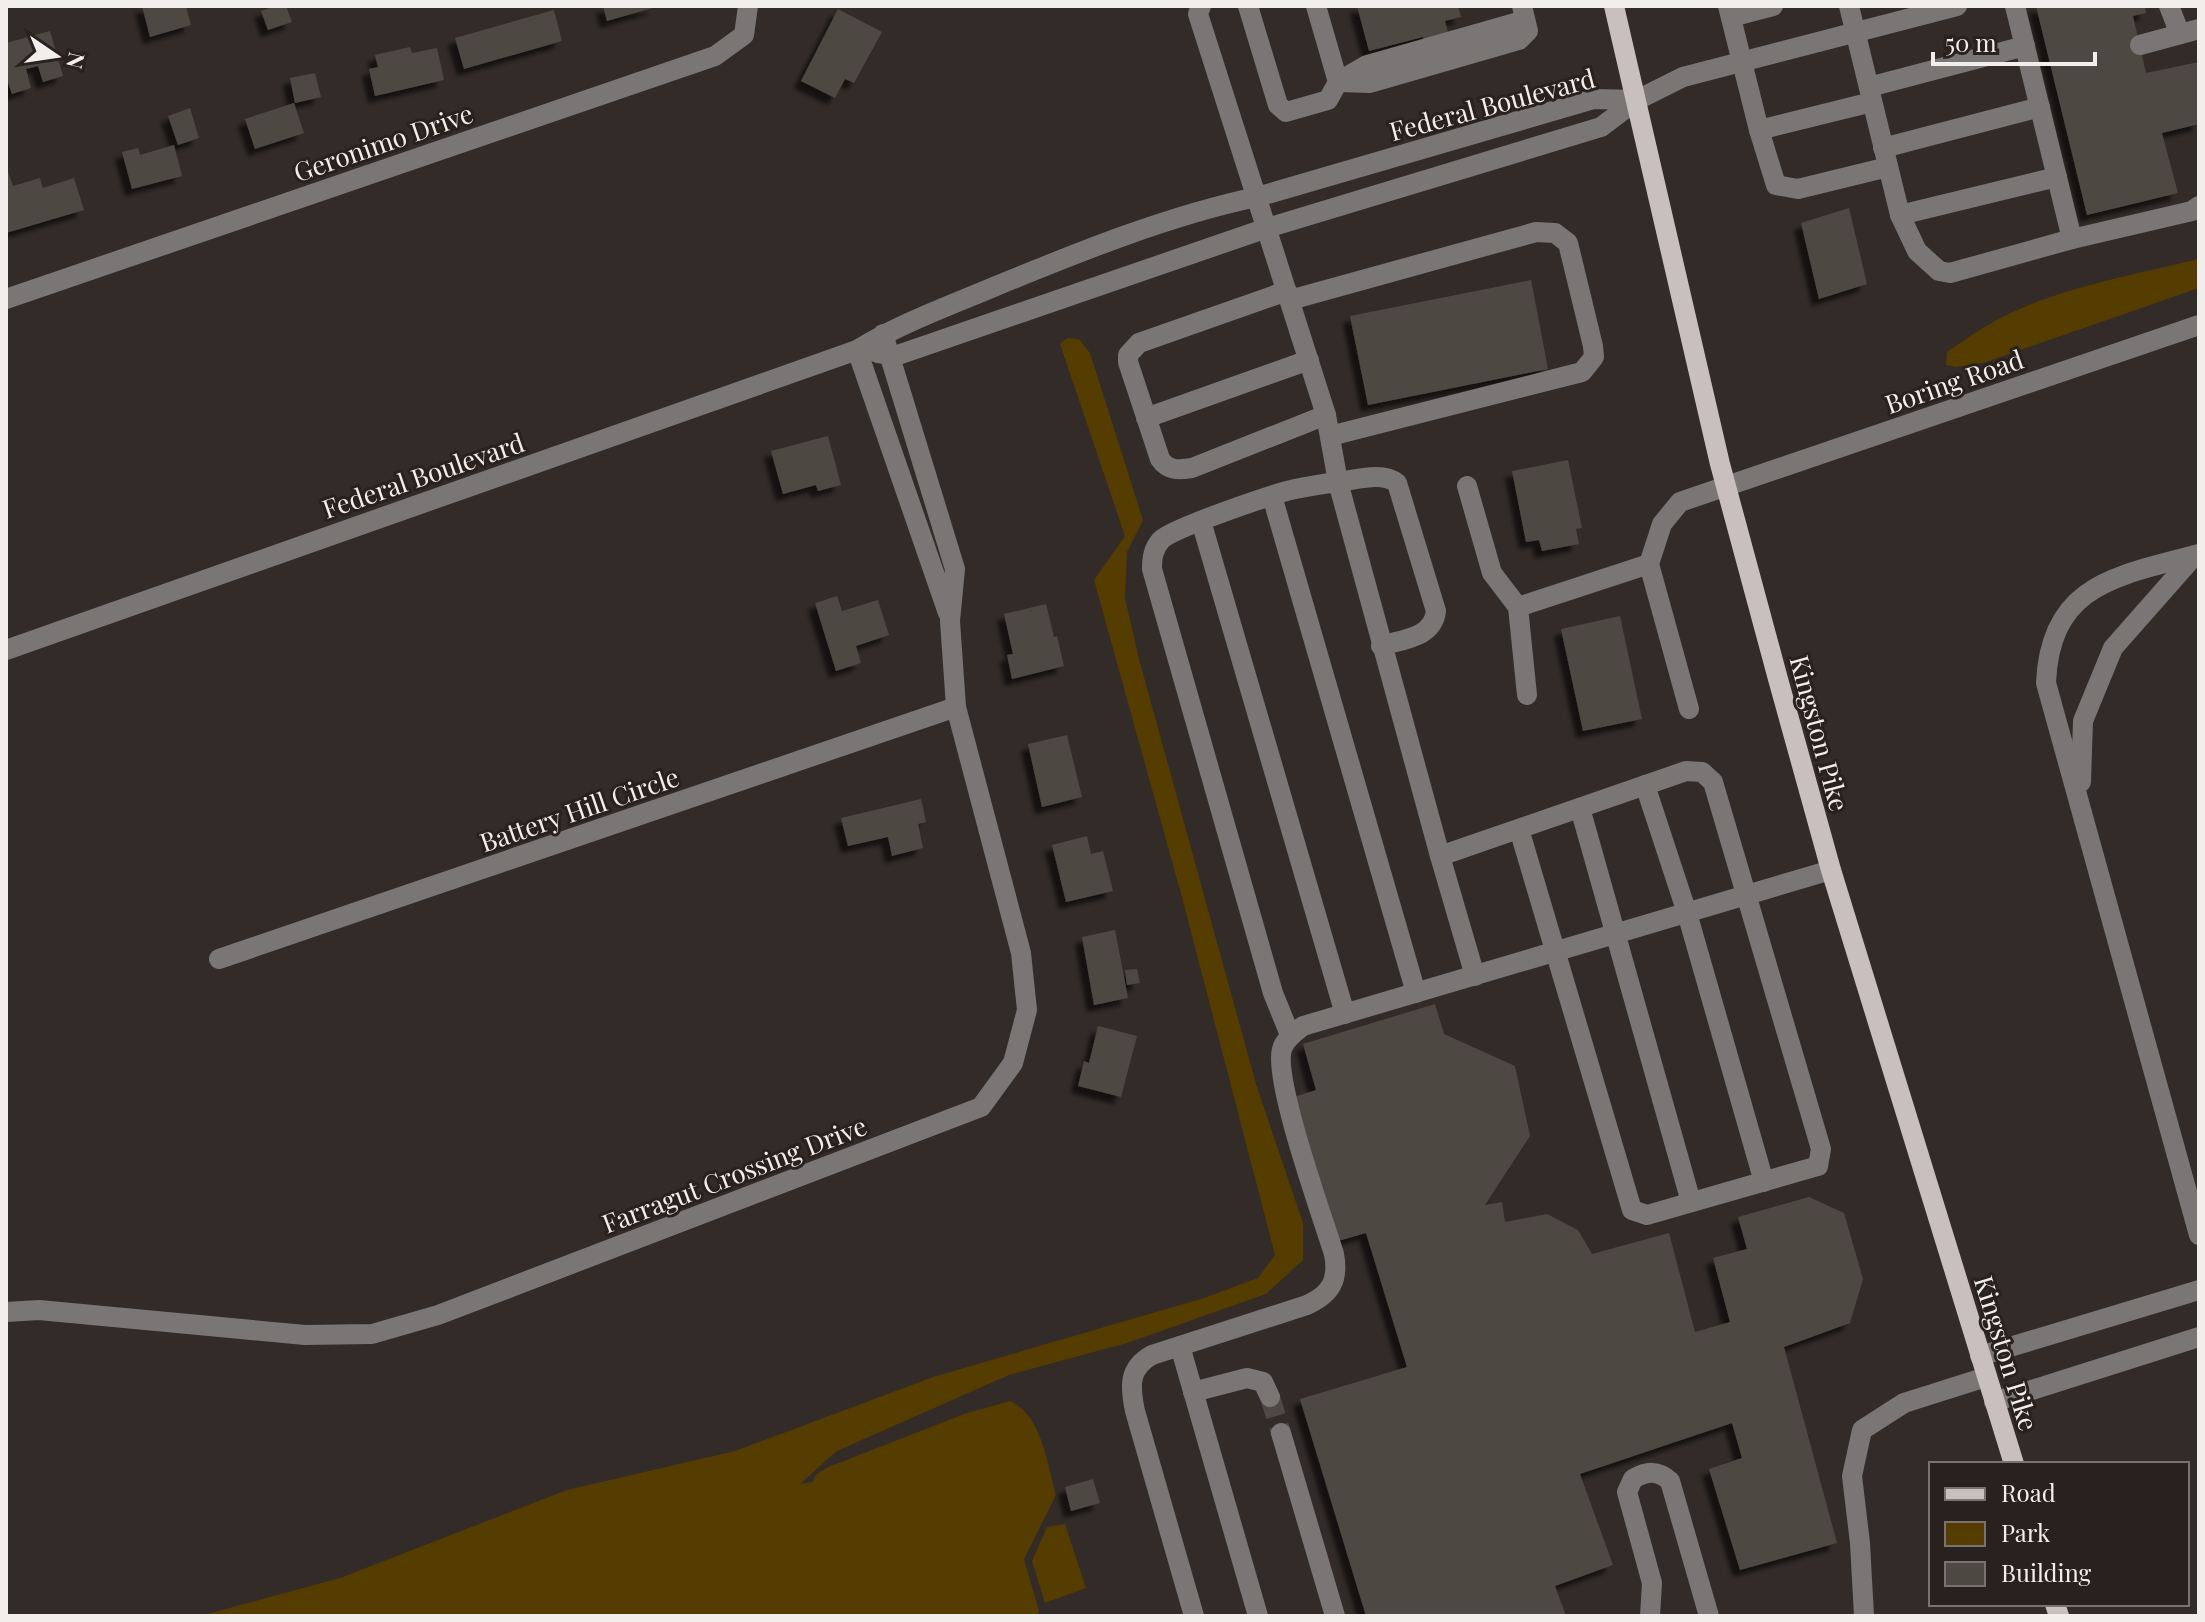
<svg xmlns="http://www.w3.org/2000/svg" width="2205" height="1622" font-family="'Playfair Display',serif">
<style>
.green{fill:#553c00}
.building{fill:#4e4843;filter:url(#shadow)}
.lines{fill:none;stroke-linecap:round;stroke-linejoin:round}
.minor-tunnel{stroke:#4f4845;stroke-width:20;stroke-dasharray:20 10;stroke-linecap:butt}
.minor{stroke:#7a7675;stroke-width:20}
.major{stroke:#c8bfbe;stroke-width:20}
.labels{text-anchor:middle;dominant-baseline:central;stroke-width:6;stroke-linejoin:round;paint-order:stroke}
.street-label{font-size:26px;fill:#f2eeeb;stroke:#28211e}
</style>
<defs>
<filter id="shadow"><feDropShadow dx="-7" dy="7" stdDeviation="2" flood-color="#0009"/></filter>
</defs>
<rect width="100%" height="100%" fill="#322b28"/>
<g class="green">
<path d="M2199 259V288L1983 363 1956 367 1946 365 1947 352C1960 343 1974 333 1988 325 2047 290 2132 275 2199 259Z"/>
<path d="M1067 338 1079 339 1090 353 1143 520 1127 552 1125 598 1139 659 1256 1084 1303 1223V1260L1266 1294 1127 1343 1009 1375 837 1451 800 1484 812 1482 816 1475 826 1468 964 1414 1010 1401C1042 1415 1047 1464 1056 1495L1024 1559 1039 1611 1038 1616H200L340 1578 567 1490 735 1451 933 1377 1204 1298 1258 1278 1275 1255 1183 901 1094 580 1125 536 1060 344Z"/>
<polygon points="1065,1524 1086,1588 1045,1603 1032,1561 1047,1527"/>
</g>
<g class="building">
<polygon points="142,6 186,6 191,25 150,37"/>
<polygon points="275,6 286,6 292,22 268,30 261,11"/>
<polygon points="603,6 656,6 656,7 607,21"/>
<polygon points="1357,6 1458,6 1461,17 1445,21 1453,52 1429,58 1423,37 1369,51"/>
<polygon points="2036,6 2145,6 2146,13 2133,16 2146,73 2199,62 2199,124 2162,133 2178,193 2087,215"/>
<polygon points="838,9 882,32 854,83 845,79 835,98 801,81"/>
<polygon points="554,10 562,41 464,69 455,38"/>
<polygon points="50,31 63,76 43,82 38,66 26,69 31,88 12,94 6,77 6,43"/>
<polygon points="410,47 412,53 437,48 444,80 375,96 369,69 378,67 375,55"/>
<polygon points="315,73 321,97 295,103 290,78"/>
<polygon points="294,103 304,133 255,149 245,119"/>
<polygon points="190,108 199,138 178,145 168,116"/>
<polygon points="174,145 182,176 132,189 122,152 138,148 140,155"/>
<polygon points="6,166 13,186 40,178 43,188 74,178 84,210 6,233"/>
<polygon points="1849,208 1867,284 1819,299 1801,223"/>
<polygon points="1531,280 1548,369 1368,405 1350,316"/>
<polygon points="828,436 841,485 818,491 816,485 783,494 771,451"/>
<polygon points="1568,460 1582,528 1576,529 1579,544 1542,551 1539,540 1526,542 1512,471"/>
<polygon points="837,596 842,611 878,600 889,635 856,646 861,663 836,671 815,603"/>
<polygon points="1046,604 1054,637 1057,636 1064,666 1012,679 1007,655 1013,654 1004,614"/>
<polygon points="1620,616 1642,719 1583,731 1561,629"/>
<polygon points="1067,735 1082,797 1042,807 1028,744"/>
<polygon points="921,799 926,822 918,824 923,848 892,856 888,837 848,846 841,818"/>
<polygon points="1087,836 1091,854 1103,851 1113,891 1066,902 1052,845"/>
<polygon points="1115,930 1128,998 1094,1005 1082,937"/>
<polygon points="1137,969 1140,983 1127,985 1125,970"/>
<polygon points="1435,1004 1444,1034 1515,1066 1530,1136 1485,1205 1502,1202 1505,1222 1547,1214 1578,1230 1592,1254 1669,1233 1695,1332 1730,1322 1713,1258 1747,1249 1738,1217 1809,1197 1844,1213 1863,1279 1850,1323 1784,1347 1837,1543 1740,1570 1709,1469 1742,1458 1732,1423 1580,1474 1613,1565 1555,1586 1566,1616 1366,1616 1300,1399 1407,1367 1366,1233 1338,1241 1294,1097 1316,1090 1303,1044"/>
<polygon points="1098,1026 1137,1036 1121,1097 1078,1086 1084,1061 1089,1063"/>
<polygon points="1093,1479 1100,1503 1071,1511 1065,1487"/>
</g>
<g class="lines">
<polyline class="minor-tunnel" points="1270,1397 1281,1433"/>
<g class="minor">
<path d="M1201 6 1198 14 1326 415 1338 482C1356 480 1382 471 1397 483L1436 611C1433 638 1403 639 1381 646"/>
<polyline points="1248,6 1278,105 1286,112 1328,100 1338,82 1367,65 1525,20"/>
<polyline points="1316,6 1338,82"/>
<polyline points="1728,6 1759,130 1776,185 1798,189 1888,167"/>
<polyline points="1849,6 1900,215 1917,251 1939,271 1950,273 2072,239 2192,211 2199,206"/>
<polyline points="2015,6 2072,239"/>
<polyline points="2169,6 2180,34"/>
<polyline points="1731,17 1773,6"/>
<polyline points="2140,45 2199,29"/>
<polyline points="1339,82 1370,83 1519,40 1528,31 1522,6"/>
<polyline points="1869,87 2025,46"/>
<polyline points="1759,130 1872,102"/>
<polyline points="1883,148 2040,107"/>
<polyline points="1900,215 2057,177"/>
<path d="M1287 291 1139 343 1128 355V362L1160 459C1168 471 1179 470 1192 468L1326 415"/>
<polyline points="6,299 715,56 744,35 748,6"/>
<polyline points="1290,300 1536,232 1555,233 1568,243 1593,346 1594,357 1582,372 1330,436"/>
<polyline points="857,350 948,613"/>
<polyline points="877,353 895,356 1267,228 1601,127 1637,100 1683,77 1957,6"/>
<polyline points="1146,418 1309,360"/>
<polyline points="1467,486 1492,573 1518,607 1527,695"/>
<polyline points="1272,496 1416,993"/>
<polyline points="1201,521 1345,1014"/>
<path d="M2199 554C2118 576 2050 583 2046 683L2199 1235"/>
<polyline points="1518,607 1649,564"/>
<path d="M6 650 857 350C901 323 949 306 996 286 1079 252 1170 215 1257 197L1594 99 1637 100"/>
<polyline points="1689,709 1649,564 1662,524 1680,502 2199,325"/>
<polyline points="2081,782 2083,721 2113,648 2195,555"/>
<polyline points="1645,785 1687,913 1764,1182"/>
<polyline points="1580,808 1691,1202"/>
<polyline points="219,959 956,707"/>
<polyline points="1475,976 1440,856 1686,771 1702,772 1713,782 1821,1149 1818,1166 1647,1215 1632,1210 1519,829"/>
<path d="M1290 1035 1273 993 1152 569C1152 558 1153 549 1161 540 1173 528 1273 494 1295 489 1309 486 1323 484 1338 482L1440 856"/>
<polyline points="6,1312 39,1310 305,1335 372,1334 438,1315 981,1107 1013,1063 1027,1010 1021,953 956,707 950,621 955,569 883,334"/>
<polyline points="1180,1346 1258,1616"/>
<polyline points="1980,1356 2199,1290"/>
<polyline points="1193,1392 1247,1378 1263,1382 1270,1397"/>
<polyline points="1994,1402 2199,1337"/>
<polyline points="1281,1433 1335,1616"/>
<path d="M1194 1616 1135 1411C1130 1387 1128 1368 1152 1355L1307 1305C1331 1294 1339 1280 1334 1254 1322 1215 1273 1080 1282 1049 1285 1039 1295 1032 1303 1026L1831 870"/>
<path d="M1650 1616 1652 1583 1627 1492 1633 1479C1647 1471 1658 1470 1670 1481L1709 1616"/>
<polyline points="1864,1616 1860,1543 1852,1476 1862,1430 1904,1403 1986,1377"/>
</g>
<g class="major">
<polyline points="1614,6 1720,464 1778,679 1831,870 2014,1464"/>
<polyline points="2055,1604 2059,1616"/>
</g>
</g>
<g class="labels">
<g class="street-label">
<text transform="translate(1492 104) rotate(-15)">Federal Boulevard</text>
<text transform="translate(383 142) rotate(-19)">Geronimo Drive</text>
<text transform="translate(1954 381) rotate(-19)">Boring Road</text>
<text transform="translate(423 475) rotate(-19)">Federal Boulevard</text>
<text transform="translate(1820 733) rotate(75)">Kingston Pike</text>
<text transform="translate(579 809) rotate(-19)">Battery Hill Circle</text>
<text transform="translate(734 1174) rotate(-21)">Farragut Crossing Drive</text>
<text transform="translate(2007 1353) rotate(73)">Kingston Pike</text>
</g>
</g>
<rect width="2205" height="1622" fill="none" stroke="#f2eeeb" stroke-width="16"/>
<rect x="1929" y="1462" width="260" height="144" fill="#28211e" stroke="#797370" stroke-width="2"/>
<rect x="1945" y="1488" width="40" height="12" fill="#c8bfbe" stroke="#797370" stroke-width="2"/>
<text x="2001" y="1502" font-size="24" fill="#f2eeeb">Road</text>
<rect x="1945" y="1522" width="40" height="24" fill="#553c00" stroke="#797370" stroke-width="2"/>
<text x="2001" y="1542" font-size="24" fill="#f2eeeb">Park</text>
<rect x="1945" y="1562" width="40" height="24" fill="#4e4843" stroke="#797370" stroke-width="2"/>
<text x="2001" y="1582" font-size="24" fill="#f2eeeb">Building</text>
<g transform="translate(56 56) rotate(103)" stroke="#28211e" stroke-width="6" paint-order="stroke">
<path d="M0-6L14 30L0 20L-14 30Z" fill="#f2eeeb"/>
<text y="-12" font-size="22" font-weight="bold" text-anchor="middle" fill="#f2eeeb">N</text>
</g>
<path d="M1933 52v12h162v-12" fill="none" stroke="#f2eeeb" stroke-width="4"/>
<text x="1945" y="52" font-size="24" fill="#f2eeeb" stroke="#28211e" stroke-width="6" paint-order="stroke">50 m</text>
</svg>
